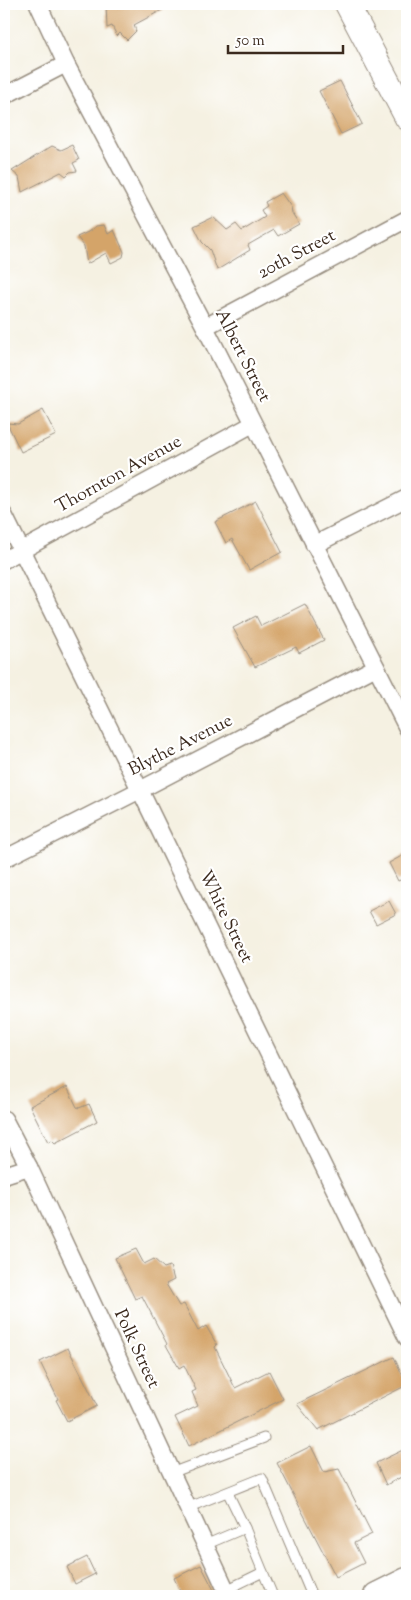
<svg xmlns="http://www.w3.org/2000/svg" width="411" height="1600" font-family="'Sorts Mill Goudy',serif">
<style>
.building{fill:#d4a469}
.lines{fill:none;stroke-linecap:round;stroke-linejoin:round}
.lane-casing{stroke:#988e80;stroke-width:11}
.street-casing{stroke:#988e80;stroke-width:19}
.secondary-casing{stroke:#988e80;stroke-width:26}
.primary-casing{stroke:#988e80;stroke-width:29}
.lane{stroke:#fff;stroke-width:9}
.street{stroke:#fff;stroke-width:16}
.secondary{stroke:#fff;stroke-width:24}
.primary{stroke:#fff;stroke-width:26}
.labels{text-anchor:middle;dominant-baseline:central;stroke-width:4.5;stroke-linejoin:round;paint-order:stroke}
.street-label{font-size:18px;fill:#3b2a1e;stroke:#fff}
</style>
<rect width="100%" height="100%" fill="#fff"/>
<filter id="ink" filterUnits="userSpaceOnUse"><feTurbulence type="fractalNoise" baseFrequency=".02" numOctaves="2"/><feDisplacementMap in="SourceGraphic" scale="10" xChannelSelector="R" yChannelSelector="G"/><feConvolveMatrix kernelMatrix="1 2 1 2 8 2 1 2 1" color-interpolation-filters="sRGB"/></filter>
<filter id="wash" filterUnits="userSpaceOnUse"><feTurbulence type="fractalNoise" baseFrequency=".0096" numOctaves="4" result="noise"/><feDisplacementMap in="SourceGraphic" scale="20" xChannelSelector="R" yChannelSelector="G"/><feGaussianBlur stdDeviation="1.12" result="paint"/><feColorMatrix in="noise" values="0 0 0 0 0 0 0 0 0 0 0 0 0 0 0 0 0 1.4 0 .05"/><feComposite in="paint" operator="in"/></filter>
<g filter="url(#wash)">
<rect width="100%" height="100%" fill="#f5f1e2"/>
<g id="blocks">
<g class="building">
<polygon points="106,4 173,4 134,25 136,31 127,40 120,33 117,36 112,26 107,28"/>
<polygon points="340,81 362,124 341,134 319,91"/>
<polygon points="72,145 79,160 73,163 77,171 70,172 66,176 61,172 22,192 19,177 12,171 52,146 61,150"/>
<polygon points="281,193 291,207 292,213 299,224 278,236 274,230 248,245 250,250 217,270 210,250 202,242 194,226 213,217 227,230 236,224 242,231 265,217 261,210 267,206 265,202"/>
<polygon points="104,225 108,234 114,230 124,252 123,257 111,263 106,253 87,264 84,246 77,237 88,232 96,226"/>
<polygon points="43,410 56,435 21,452 7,423 18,424"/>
<polygon points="256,501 282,552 249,570 232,539 226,543 215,522"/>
<polygon points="305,604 324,640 299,653 296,647 255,667 233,628 256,616 261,626"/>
<polygon points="407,853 407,877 398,881 389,863"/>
<polygon points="389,901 396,914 376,924 369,911"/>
<polygon points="67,1087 77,1107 79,1108 89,1104 97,1121 55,1143 52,1140 48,1142 30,1106"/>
<polygon points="136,1249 144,1264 154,1259 164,1268 170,1266 174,1280 166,1284 179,1306 184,1304 198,1331 206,1326 217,1345 215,1347 235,1388 269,1371 283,1399 189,1446 175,1417 198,1406 192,1392 196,1390 184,1365 179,1368 166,1345 167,1344 142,1296 135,1299 115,1258"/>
<polygon points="68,1348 97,1406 67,1421 56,1400 58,1399 40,1362"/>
<polygon points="394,1357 407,1385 318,1430 297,1404"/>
<polygon points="311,1446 324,1472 339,1469 372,1534 354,1543 364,1563 336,1577 277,1463"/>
<polygon points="407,1448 407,1474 386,1485 376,1463"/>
<polygon points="87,1557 95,1574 75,1584 67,1567"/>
<polygon points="201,1565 217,1596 182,1596 174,1578"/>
</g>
</g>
</g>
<g filter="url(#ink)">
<use href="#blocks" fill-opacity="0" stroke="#988e80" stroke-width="1"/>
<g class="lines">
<g class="lane-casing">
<g id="lane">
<polyline points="171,1473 264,1438"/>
<polyline points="187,1508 262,1478 312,1596"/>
<polyline points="205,1545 245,1528"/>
<polyline points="263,1572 273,1596"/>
<polyline points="226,1590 263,1572 245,1528 228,1493"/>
</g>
</g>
<g class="street-casing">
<g id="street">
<polyline points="38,4 66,64 205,327 407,728"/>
<polyline points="4,96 66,64"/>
<polyline points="205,327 407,219"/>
<polyline points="4,515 140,790 407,1338"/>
<polyline points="314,545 407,498"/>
<polyline points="4,560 253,424"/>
<polyline points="4,859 140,790 376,667"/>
<polyline points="4,1119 29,1167 229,1596"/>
<polyline points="4,1175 29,1167"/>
</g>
</g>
<g class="secondary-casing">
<polyline id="secondary" points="347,4 407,118"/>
</g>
<g class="primary-casing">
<polyline id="primary" points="377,1596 407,1581"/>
</g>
<use href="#lane" class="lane"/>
<use href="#street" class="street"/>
<use href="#secondary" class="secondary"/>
<use href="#primary" class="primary"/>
</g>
</g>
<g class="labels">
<g class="street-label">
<text transform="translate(297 255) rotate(-28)">20th Street</text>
<text transform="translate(242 356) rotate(63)">Albert Street</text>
<text transform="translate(119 475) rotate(-29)">Thornton Avenue</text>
<text transform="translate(181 746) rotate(-27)">Blythe Avenue</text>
<text transform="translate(225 917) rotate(64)">White Street</text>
<text transform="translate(136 1349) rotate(65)">Polk Street</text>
</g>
</g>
<rect width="411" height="1600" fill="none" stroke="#fff" stroke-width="20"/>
<path d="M228 45v8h115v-8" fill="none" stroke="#3b2a1e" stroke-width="2.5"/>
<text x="236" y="45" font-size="15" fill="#3b2a1e" stroke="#ffffff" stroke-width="4" paint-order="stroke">50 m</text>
</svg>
